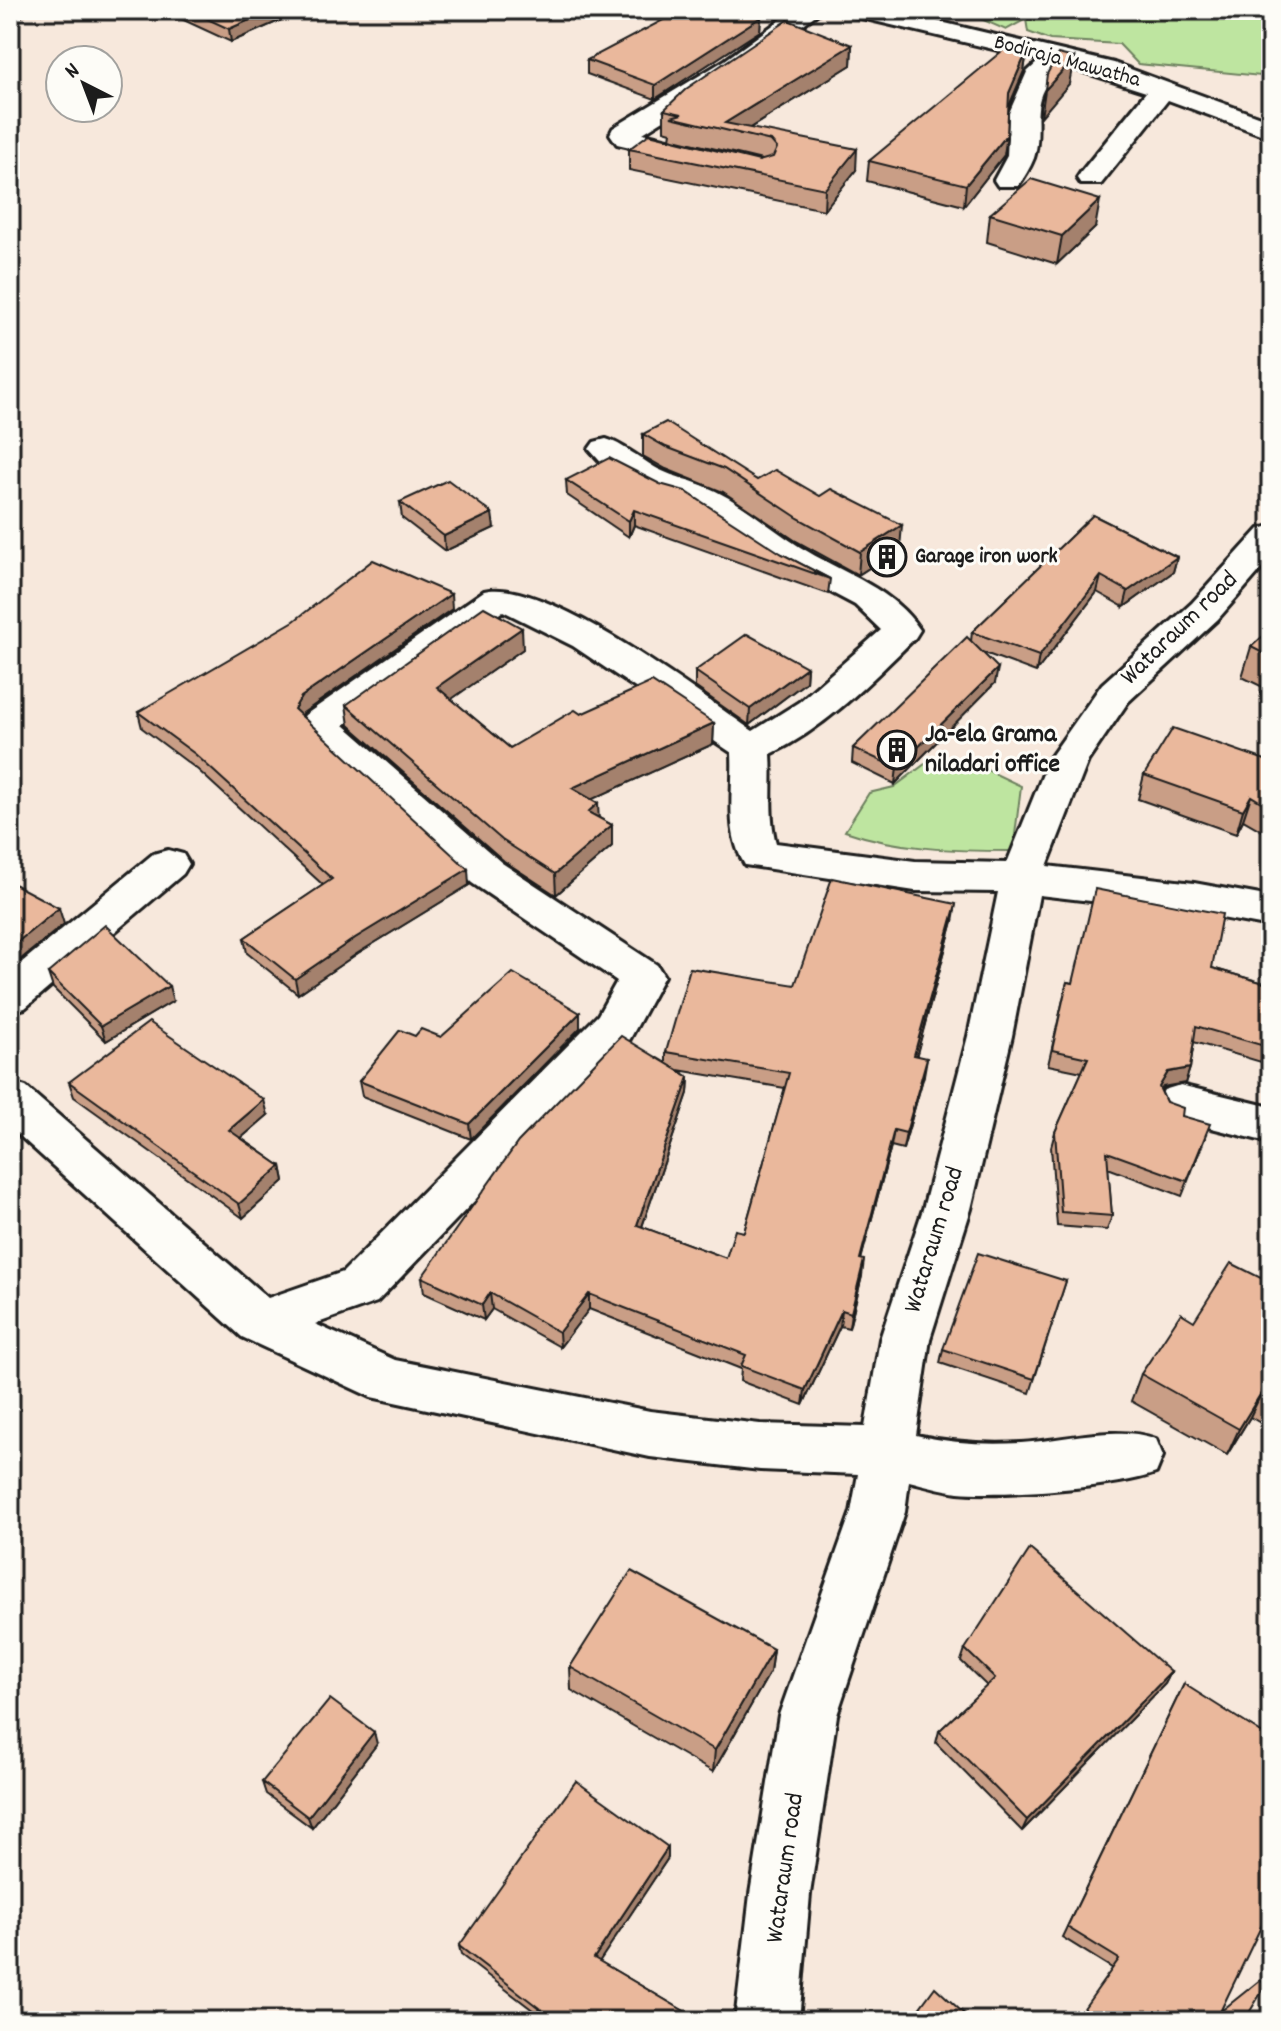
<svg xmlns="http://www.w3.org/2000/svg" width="1281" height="2031" font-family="Dekko,sans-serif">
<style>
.green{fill:#bee5a0;stroke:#6d805e;stroke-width:2}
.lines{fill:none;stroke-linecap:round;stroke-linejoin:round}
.minor-casing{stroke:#1c1c1c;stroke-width:6}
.minor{fill:#fdfcf7;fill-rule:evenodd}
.wall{fill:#c99e86;stroke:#1c1c1c;stroke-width:2;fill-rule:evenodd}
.shaded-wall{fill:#a4816d;stroke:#1c1c1c;stroke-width:2}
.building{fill:#eab89c;stroke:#1c1c1c;stroke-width:2}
.labels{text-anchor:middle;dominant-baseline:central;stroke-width:6;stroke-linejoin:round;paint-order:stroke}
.far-street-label{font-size:22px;fill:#1c1c1c;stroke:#fdfcf7}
.far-poi-label{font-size:22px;font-weight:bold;fill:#1c1c1c;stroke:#fdfcf7;text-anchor:start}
.street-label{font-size:26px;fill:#1c1c1c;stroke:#fdfcf7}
.poi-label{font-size:26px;font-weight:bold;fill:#1c1c1c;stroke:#fdfcf7;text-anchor:start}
</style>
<rect width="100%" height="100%" fill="#f7e8dc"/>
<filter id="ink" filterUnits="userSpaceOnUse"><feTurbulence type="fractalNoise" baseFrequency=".0125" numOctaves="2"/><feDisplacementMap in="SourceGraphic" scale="16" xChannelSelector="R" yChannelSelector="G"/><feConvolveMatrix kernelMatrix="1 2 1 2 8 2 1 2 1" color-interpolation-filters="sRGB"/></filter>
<g filter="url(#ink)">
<g class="green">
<polygon points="949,10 1271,10 1271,77 1138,64 1119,44 1050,40 1028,32 1026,19 1006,30 963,11"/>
<path d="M942 759 985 769 1021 786 1013 851C956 851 899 850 845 831L869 793 894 787 929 761Z"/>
</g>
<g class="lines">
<g class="minor-casing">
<g id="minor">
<polygon points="10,10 29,10 10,21"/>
<polygon points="794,10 822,10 743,70 643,133 706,148 710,154 706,160 696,162 617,144 610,134 613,128 725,60"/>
<path d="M846 10H890L1114 63 1271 121V138L1168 100 1101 184H1081L1077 178 1081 172 1146 92 1065 66C1023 96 1045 125 1034 158 1030 168 1024 178 1018 186H998L994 180 1007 156 1009 113 1027 72 1040 60 849 15Z"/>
<path d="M606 439C621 443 642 460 658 469 676 478 692 480 709 488 744 503 774 532 807 551 847 575 893 589 920 630L915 638C871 681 827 727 771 754 773 784 768 814 776 843L915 861 1007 863 1049 759 1102 684 1192 603 1259 529 1271 526V558L1218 619 1128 702 1088 761 1047 866 1194 883 1271 897V927L1194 913 1039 895 1012 1036 971 1209 930 1339 916 1435C952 1443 984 1445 1021 1443 1063 1441 1115 1424 1156 1439L1163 1456 1156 1473C1116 1488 1002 1496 958 1492 942 1490 925 1485 909 1481L905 1512 837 1715 810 1894 799 2021H735L750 1894 779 1715 851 1512 858 1474 760 1470 650 1457 371 1397 242 1337 10 1127V1082L26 1087 268 1298 343 1272 598 1015 617 981 472 883 300 724 305 715 484 591C545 576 700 695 753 731L799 702 881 630 855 605 783 567 686 503 661 497 607 469 589 449 594 442ZM503 611 573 646 732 753C734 792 724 831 745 865L915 891 998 892 968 1036 923 1209 880 1339 865 1427 760 1424 650 1411 395 1360 315 1324 377 1302 630 1039 664 976 657 965 502 863 344 725Z"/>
<polygon points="168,850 183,854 189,864 183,874 25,1008 10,1012 10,972 153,854"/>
<polygon points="1180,1085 1271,1107 1271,1143 1164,1116 1157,1103 1164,1090"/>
</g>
</g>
<use href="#minor" class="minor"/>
</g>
<g class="wall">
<polygon points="162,10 304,10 231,42"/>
<polygon points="761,17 760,31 655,99 587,74 587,60"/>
<polygon points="852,45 851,65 750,128 856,170 824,210 629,170 629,149 762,160 670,138 671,132 664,130 664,110"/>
<polygon points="1027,51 1024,71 1008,108 1007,135 1004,155 964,206 867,181 869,161"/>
<polygon points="990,214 1095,228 1057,264 987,242"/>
<polygon points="643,434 757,480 900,548 858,575 796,541 723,492 666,469 643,456"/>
<polygon points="566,480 782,554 830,579 828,594 634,525 629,537 567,495"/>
<polygon points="400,502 494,528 445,551 402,518"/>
<polygon points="1093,515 1177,557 1173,572 1124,607 1097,592 1036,672 982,652 995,683 895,784 852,763 853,748 971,641 972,632"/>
<polygon points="452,609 303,713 302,716 469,885 358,953 298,994 247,953 244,938 323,885 198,770 142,728 138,712"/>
<polygon points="1271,629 1271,700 1260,695 1263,687 1242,677 1251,647"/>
<polygon points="523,649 451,699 510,748 581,714 714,723 713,744 592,799 599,818 612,825 612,846 556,895 504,861 349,725 346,705"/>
<polygon points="807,667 806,682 749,725 695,687 695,671"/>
<polygon points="1271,762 1271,836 1243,820 1236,834 1138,799 1144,775"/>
<path d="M953 921 916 1056 924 1075 903 1149 891 1146 861 1259 862 1276 849 1328 840 1326 803 1405 740 1381 741 1369 589 1309 560 1347 492 1309 484 1320 424 1293 422 1277 666 1063V1052L795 985ZM678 1070 785 1088 744 1232 726 1258 642 1227 688 1093 689 1077Z"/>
<polygon points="1212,968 1271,985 1271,1065 1194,1042 1190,1068 1185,1083 1163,1087 1161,1091 1166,1102 1205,1138 1182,1196 1108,1168 1112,1216 1107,1230 1057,1226 1051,1147 1055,1132 1082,1072 1048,1065 1067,982 1073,983"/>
<polygon points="48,973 173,1001 106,1041 53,988"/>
<polygon points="580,1028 471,1139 362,1096 359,1081 415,1036 441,1037"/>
<polygon points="69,1082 268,1115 241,1138 281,1166 284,1181 243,1218 74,1097"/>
<polygon points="1066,1281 1030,1393 940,1363 943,1349"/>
<polygon points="1271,1283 1271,1429 1250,1417 1227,1455 1131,1401 1141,1374 1194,1321"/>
<polygon points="773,1649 770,1672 713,1772 571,1690 570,1667"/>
<polygon points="965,1649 1171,1672 1165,1684 1022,1831 936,1743 939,1731 987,1686 961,1661"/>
<polygon points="1184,1684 1220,2012 1112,1968 1062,1937"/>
<polygon points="377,1744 312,1828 266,1794 262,1782"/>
<polygon points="668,1847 668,1858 599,1961 701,2021 547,2021 461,1955 459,1946"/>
</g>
<g class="shaded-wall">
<polygon points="272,10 304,10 231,42 229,29"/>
<polygon points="761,17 760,31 655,99 655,85"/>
<polygon points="852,45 851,65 740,134 725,123"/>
<polygon points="1027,51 1024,71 1006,113 1009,93"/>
<polygon points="1074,58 1069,84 1041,117 1045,90"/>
<polygon points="1007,135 1004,155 964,206 966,185"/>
<polygon points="857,149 856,170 824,210 825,189"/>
<polygon points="1100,200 1095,228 1057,264 1062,236"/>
<polygon points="634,510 634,525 629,537 629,521"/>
<polygon points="492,513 494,528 445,551 444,536"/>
<polygon points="902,525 900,548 858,575 860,552"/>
<polygon points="1177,557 1173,572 1124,607 1128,591"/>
<polygon points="1101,576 1097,592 1036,672 1039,656"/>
<polygon points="451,594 452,609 303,713 297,724 294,709 301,697"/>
<polygon points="522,628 523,649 439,708 437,687"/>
<polygon points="807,667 806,682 749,725 750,709"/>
<polygon points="998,668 995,683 895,784 897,768"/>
<polygon points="714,723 713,744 573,808 572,788"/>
<polygon points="1251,796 1243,820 1236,834 1243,810"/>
<polygon points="598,803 599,823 588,812"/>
<polygon points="612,825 612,846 556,895 555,874"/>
<polygon points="468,869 469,885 358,953 298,994 295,979 355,938"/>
<polygon points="956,904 953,921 912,1072 914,1055"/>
<polygon points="59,908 64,924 10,968 10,948"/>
<polygon points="169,986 173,1001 106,1041 101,1026"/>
<polygon points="580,1013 580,1028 471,1139 469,1124"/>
<polygon points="927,1058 924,1075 903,1149 906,1133"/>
<polygon points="1190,1068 1185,1083 1163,1087 1154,1102 1159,1087 1168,1072"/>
<polygon points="689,1077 688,1093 637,1241 637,1225"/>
<polygon points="264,1100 268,1115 233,1145 229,1130"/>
<polygon points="894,1130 891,1146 857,1275 860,1259"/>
<polygon points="281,1166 284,1181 243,1218 239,1204"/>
<polygon points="864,1260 862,1276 849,1328 851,1313"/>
<polygon points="490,1293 492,1309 484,1320 482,1305"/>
<polygon points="589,1294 589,1309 560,1347 559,1332"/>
<polygon points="842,1310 840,1326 803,1405 805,1390"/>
<polygon points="1263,1390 1250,1417 1227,1455 1239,1429"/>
<polygon points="773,1649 770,1672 713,1772 715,1750"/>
<polygon points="1171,1672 1165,1684 1022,1831 1027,1820"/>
<polygon points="374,1732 377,1744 312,1828 308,1817"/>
<polygon points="668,1847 668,1858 595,1968 594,1958"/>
</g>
<g class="building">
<polygon points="188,10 272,10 229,29"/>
<polygon points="682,10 742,10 761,17 655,85 587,60"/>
<polygon points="788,20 852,45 725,123 857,149 825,189 629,149 649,134 759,161 773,157 777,148 771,141 671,117 682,114 664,110 686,89"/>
<polygon points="1008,46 1027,51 1009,93 1007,135 966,185 869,161"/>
<polygon points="1058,54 1074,58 1045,90 1047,74"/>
<polygon points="1031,179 1100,200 1062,236 990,214"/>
<polygon points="666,422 757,480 775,470 820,496 831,489 902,525 860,552 798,518 724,469 666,447 643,434"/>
<polygon points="609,458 660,484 685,491 782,554 830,579 634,510 629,521 566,480"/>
<polygon points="448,480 492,513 444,536 400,502"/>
<polygon points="1093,515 1177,557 1128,591 1101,576 1039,656 972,632"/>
<polygon points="373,560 451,594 301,697 294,709 468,869 355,938 295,979 244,938 332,879 195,754 138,712 294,621"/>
<polygon points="484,607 522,628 437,687 510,748 575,710 581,714 652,682 714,723 572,788 598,803 588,812 612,825 555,874 502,840 346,705"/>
<polygon points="1271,629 1271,657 1251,647"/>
<polygon points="747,634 807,667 750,709 695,671"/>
<polygon points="967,637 998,668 897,768 853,748"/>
<polygon points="1173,728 1271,762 1271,808 1251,796 1243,810 1144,775"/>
<polygon points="832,878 956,904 914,1055 927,1058 906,1133 894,1130 860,1259 864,1260 851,1313 842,1310 805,1390 741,1366 746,1355 589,1294 559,1332 490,1293 482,1305 422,1277 518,1142 621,1036 689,1077 637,1225 726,1258 735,1230 744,1232 789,1073 666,1052 690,968 795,985"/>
<polygon points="10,882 59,908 10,948"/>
<polygon points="1095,889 1222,914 1212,968 1271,985 1271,1048 1196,1026 1190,1068 1168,1072 1159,1087 1166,1102 1183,1108 1182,1116 1210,1124 1187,1181 1107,1152 1112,1216 1061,1212 1055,1132 1088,1058 1052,1050 1067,982 1073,983"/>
<polygon points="105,925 169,986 101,1026 48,973"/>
<polygon points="513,973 580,1013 469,1124 359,1081 400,1030 415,1036 421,1029 441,1037"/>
<polygon points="149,1022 264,1100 229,1130 281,1166 239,1204 69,1082"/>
<polygon points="978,1253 1066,1281 1034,1379 943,1349"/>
<polygon points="1231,1263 1271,1283 1271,1395 1263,1390 1239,1429 1141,1374 1181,1313 1194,1321"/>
<polygon points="1030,1549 1171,1672 1027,1820 939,1731 995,1678 965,1649"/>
<polygon points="631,1571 773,1649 715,1750 570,1667"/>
<polygon points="1184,1684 1271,1739 1271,1906 1220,2012 1260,1980 1266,1985 1244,2021 1075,2021 1119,1959 1067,1927"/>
<polygon points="330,1699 374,1732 308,1817 262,1782"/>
<polygon points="576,1781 668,1847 594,1958 701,2021 560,2021 539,2008 459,1946"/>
<polygon points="935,1987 972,2021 910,2021"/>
</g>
</g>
<defs>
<g id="building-ring" transform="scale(2)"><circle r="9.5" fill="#fdfcf7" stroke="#1c1c1c" stroke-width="1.5"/><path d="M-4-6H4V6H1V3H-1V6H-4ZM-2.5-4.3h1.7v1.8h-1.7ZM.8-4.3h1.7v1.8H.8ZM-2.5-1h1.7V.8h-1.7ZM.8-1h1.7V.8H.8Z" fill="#1c1c1c"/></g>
</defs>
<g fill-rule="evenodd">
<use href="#building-ring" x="887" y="557"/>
<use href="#building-ring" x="897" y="750"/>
</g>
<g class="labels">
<g class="far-street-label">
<text transform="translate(1067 62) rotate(15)">Bodiraja Mawatha</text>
</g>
<g class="far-poi-label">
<text x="915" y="557">Garage iron work</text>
</g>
<g class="street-label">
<text transform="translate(1180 629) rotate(-44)">Wataraum road</text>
<text transform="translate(935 1240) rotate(-73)">Wataraum road</text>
<text transform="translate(786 1868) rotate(-82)">Wataraum road</text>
</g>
<g class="poi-label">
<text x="925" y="735">Ja-ela Grama<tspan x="925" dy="30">niladari office</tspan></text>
</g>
</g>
<rect width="1281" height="2031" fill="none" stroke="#fdfcf7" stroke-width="40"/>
<rect x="20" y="20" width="1241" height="1991" fill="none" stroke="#1c1c1c" stroke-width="3" filter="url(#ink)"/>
<g transform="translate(84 84) rotate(318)"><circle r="38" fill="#fdfcf7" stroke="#a3a29f" stroke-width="2"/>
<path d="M0-6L14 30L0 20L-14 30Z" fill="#1c1c1c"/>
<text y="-12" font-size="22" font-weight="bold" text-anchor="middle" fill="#1c1c1c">N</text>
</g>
</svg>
